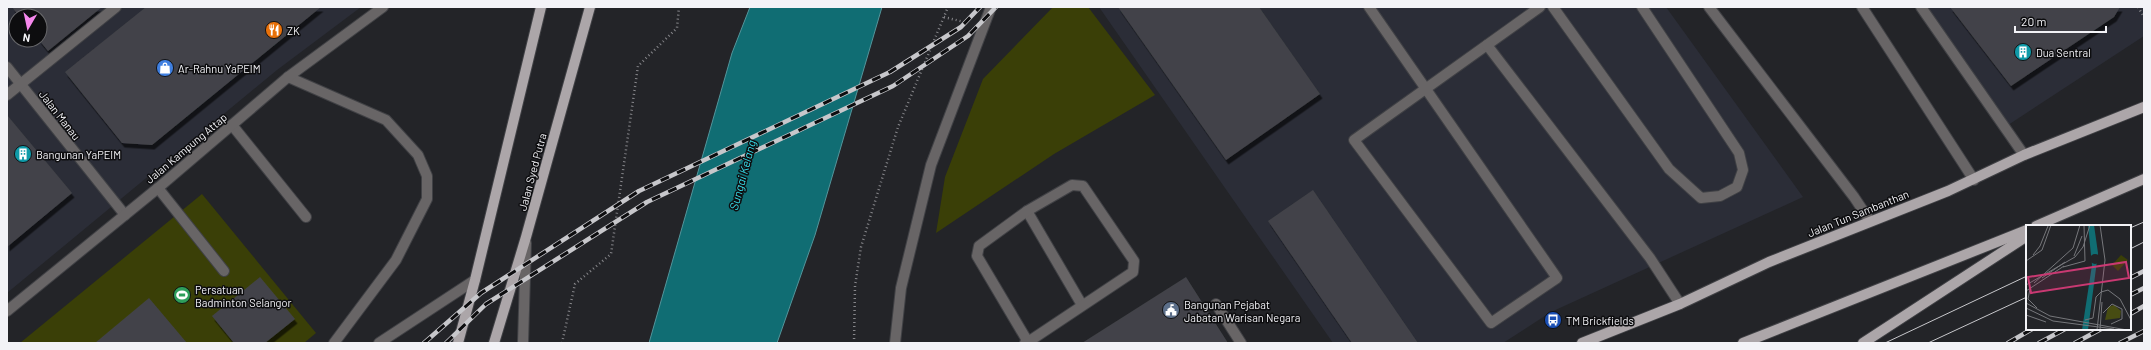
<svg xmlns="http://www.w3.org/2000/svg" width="2151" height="350" font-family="Barlow,sans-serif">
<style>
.built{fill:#2b2d37;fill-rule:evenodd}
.green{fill:#3a3f07}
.water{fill:#106d73;stroke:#54959b}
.building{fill:#424348;filter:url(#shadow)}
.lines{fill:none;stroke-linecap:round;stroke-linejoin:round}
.minor-casing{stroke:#404145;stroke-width:12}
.major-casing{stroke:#404145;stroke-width:12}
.path{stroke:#86868a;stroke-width:2.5;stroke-dasharray:1 3;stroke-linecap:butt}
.minor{stroke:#686566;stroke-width:10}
.major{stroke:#aca6a9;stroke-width:10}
.tram{stroke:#c7c7cb;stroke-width:1}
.rail-casing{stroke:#c7c7cb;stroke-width:4.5}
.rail{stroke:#0d0d0f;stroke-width:3;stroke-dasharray:9;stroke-linecap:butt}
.labels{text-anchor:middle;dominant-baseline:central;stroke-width:3;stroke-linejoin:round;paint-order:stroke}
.poi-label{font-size:11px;fill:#f3f3f7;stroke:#0d0d0f;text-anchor:start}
.street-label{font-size:11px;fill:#f3f3f7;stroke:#0d0d0f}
.water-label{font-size:12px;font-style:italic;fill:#37dce8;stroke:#0d0d0f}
.inset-road{fill:none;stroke:#76777b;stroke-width:1}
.view{fill:#c93972;fill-opacity:0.15;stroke:#c93972;stroke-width:2}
.inset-edge{fill:none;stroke:#f3f3f7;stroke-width:2}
</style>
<defs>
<filter id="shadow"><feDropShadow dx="2.5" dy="4.5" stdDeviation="0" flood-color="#0009"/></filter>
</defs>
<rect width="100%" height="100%" fill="#232428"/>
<g class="built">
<path d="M7 7H361L277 70 7 293ZM16 16H40V40H16Z"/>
<polygon points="1099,7 1666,7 1803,197 1551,312 1503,343 1333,343"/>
<polygon points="1916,7 2144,7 2144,36 2002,129"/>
</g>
<g class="green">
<polygon points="1053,7 1088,7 1155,95 1054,154 936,233 945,177 983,79"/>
<polygon points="202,194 316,333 304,343 20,343"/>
</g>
<polygon class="water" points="750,7 882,7 815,235 777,343 649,343 732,53"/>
<g class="building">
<polygon points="12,7 102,7 48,51 39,40 40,16 19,16"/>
<polygon points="146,7 321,7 152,145 122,143 65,72"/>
<polygon points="1118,7 1259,7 1320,94 1226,160"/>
<polygon points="1950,7 2120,7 2114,17 2011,86"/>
<polygon points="7,115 72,193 7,247"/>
<polygon points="1313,190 1418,343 1352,343 1268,221"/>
<polygon points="260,277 295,319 265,343 234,343 212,316"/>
<polygon points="1186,277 1228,343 1082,343"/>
<polygon points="149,298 187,343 95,343"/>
</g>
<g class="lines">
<g class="minor-casing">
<g id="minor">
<polyline points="1369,7 1557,278 1491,323 1354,140 1540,7"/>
<polyline points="1553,7 1669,169 1701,198 1720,196 1737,187 1743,170 1739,153 1642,7"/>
<polyline points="1709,7 1854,197 1870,221"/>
<polyline points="1862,7 1974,180"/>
<polyline points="1921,7 2024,155"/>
<polyline points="1487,45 1650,258 1680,304"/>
<polyline points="7,67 125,215"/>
<polyline points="288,77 386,120 418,155 427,176 427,199 396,260 334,343"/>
<polyline points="7,95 116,7"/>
<polyline points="232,125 306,217"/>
<polyline points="158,188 224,271"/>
<polyline points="1027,211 1082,305"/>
<polyline points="1216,304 1241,343"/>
<polyline points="7,311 158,188 288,77 383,7"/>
<polyline points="379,343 475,280"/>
<polyline points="523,343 526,243"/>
<polyline points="895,343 901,288 931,165 991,7"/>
<polyline points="1025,343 1028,342 1133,272 1134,261 1083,186 1072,185 1027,211 979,246 977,256 1028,342"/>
</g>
</g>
<g class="major-casing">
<g id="major">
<polyline points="2036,226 2144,179"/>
<polyline points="458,343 475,280 541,7"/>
<polyline points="494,343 526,237 590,7"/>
<polyline points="1582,343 1680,304 1769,262 1948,191 2024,155 2144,107"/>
<polyline points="1743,343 2027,230"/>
<polyline points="1863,343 2027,236"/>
</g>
</g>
<g class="path">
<polyline points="2138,7 2144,17"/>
<polyline points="944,17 964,22"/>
<polyline points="562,343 575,284 611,254 638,66 677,28 679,7"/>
<polyline points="854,343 855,286 861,247 898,127 948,7"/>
</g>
<use href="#minor" class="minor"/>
<use href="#major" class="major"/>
<g class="tram">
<polyline points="2130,228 2144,222"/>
<polyline points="2130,249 2144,242"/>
<polyline points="1885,343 2027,276"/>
<polyline points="1928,343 2027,297"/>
</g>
<g class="rail-casing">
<g id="rail">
<polyline points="2130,278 2144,271"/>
<polyline points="2130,295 2144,288"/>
<polyline points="2130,314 2144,306"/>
<polyline points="424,343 481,293 639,191 890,72 961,27 980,7"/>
<polyline points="446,343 486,304 647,202 893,86 968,36 996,7"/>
<polyline points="2008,343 2032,329"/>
<polyline points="2039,343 2065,329"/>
<polyline points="2075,343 2101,329"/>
<polyline points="2120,343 2144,331"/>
</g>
</g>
<use href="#rail" class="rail"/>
</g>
<defs>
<g id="restaurant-disc" transform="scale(0.9)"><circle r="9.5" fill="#e8710a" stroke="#0d0d0f"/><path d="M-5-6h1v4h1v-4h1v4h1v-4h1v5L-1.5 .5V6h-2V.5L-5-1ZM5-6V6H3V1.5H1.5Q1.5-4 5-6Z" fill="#fff"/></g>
<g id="building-disc" transform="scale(0.9)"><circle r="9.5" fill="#0f9aa8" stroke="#0d0d0f"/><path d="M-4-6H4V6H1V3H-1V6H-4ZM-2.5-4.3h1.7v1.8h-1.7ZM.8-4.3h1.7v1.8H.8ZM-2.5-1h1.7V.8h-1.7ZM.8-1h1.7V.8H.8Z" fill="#fff"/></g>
<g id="shop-disc" transform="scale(0.9)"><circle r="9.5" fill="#3f7fe0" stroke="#0d0d0f"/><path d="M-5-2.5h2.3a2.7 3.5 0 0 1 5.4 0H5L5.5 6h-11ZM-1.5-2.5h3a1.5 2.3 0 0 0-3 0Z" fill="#fff"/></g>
<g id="stadium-disc" transform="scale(0.9)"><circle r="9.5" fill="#2e9e5b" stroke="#0d0d0f"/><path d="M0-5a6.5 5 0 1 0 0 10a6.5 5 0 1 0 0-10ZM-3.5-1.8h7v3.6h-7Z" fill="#fff"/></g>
<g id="civic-disc" transform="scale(0.9)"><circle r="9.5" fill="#5c6f8a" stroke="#0d0d0f"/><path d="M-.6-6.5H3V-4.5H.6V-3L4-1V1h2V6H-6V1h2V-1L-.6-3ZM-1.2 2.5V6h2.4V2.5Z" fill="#fff"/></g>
<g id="bus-disc" transform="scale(0.9)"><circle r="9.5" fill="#1a4fb4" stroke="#0d0d0f"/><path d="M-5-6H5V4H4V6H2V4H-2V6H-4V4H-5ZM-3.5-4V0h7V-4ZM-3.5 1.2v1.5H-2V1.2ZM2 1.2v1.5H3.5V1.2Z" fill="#fff"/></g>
</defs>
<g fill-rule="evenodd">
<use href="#restaurant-disc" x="274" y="30"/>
<use href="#building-disc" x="2023" y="52"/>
<use href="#shop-disc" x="165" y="68"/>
<use href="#building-disc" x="23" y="154"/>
<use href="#stadium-disc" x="182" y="295"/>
<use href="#civic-disc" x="1171" y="310"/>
<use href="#bus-disc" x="1553" y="320"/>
</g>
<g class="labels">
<g class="poi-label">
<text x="287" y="30">ZK</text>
<text x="2036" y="52">Dua Sentral</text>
<text x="178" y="68">Ar-Rahnu YaPEIM</text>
<text x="36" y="154">Bangunan YaPEIM</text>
<text x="195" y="289">Persatuan<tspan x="195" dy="13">Badminton Selangor</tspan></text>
<text x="1184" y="304">Bangunan Pejabat<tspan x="1184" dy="13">Jabatan Warisan Negara</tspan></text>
<text x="1566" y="320">TM Brickfields</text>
</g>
<g class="street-label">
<text transform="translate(60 115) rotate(52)">Jalan Manau</text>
<text transform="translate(186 148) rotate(-40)">Jalan Kampung Attap</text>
<text transform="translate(532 172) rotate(-75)">Jalan Syed Putra</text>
<text transform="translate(1858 213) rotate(-22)">Jalan Tun Sambanthan</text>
</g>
<g class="water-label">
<text transform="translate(742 175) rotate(-75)">Sungai Kelang</text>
</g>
</g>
<g transform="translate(2026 225)">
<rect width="105" height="105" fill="#232428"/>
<path d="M95 30 102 35 92 46 86 40Z" fill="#3a3f07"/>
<path d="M88 80 95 86 94 93 79 95 82 82Z" fill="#474c12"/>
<path d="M62 0H68L72 28 62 105H56L66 40Z" fill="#106d73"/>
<path d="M64 34a5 5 0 1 1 10 0a5 5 0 1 1-10 0Z" fill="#232428"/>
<path class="inset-road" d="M7 30 14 21 22 1M48 31 56 11M0 36 16 25 25 0M37 42 59 36 58 0M16 53 39 37M8 58 47 23 54 0M0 60 49 32 57 22 64 0M4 64 2 74 11 83M0 66 38 41M0 78 24 91 101 105M0 83 27 96 88 104M77 88 86 79 96 84V94L85 99M0 90 20 97M59 95 67 93 70 72 75 67 82 65 94 74 105 95M71 105 79 35 74 0M74 105 76 77"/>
<path class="view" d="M100 37 103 53 5 68 2 52Z"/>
<rect width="105" height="105" class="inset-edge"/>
</g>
<rect width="2151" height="350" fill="none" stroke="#f3f3f7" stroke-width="16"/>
<g transform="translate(28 28) rotate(189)"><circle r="19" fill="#0d0d0f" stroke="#69696c"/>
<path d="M0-3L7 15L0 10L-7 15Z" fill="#f688ed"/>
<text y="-6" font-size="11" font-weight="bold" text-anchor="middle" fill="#f3f3f7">N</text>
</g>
<path d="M2015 26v6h91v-6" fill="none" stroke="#f3f3f7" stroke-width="2"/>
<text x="2021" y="26" font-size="12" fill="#f3f3f7" stroke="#0d0d0f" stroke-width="3" paint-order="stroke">20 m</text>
</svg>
